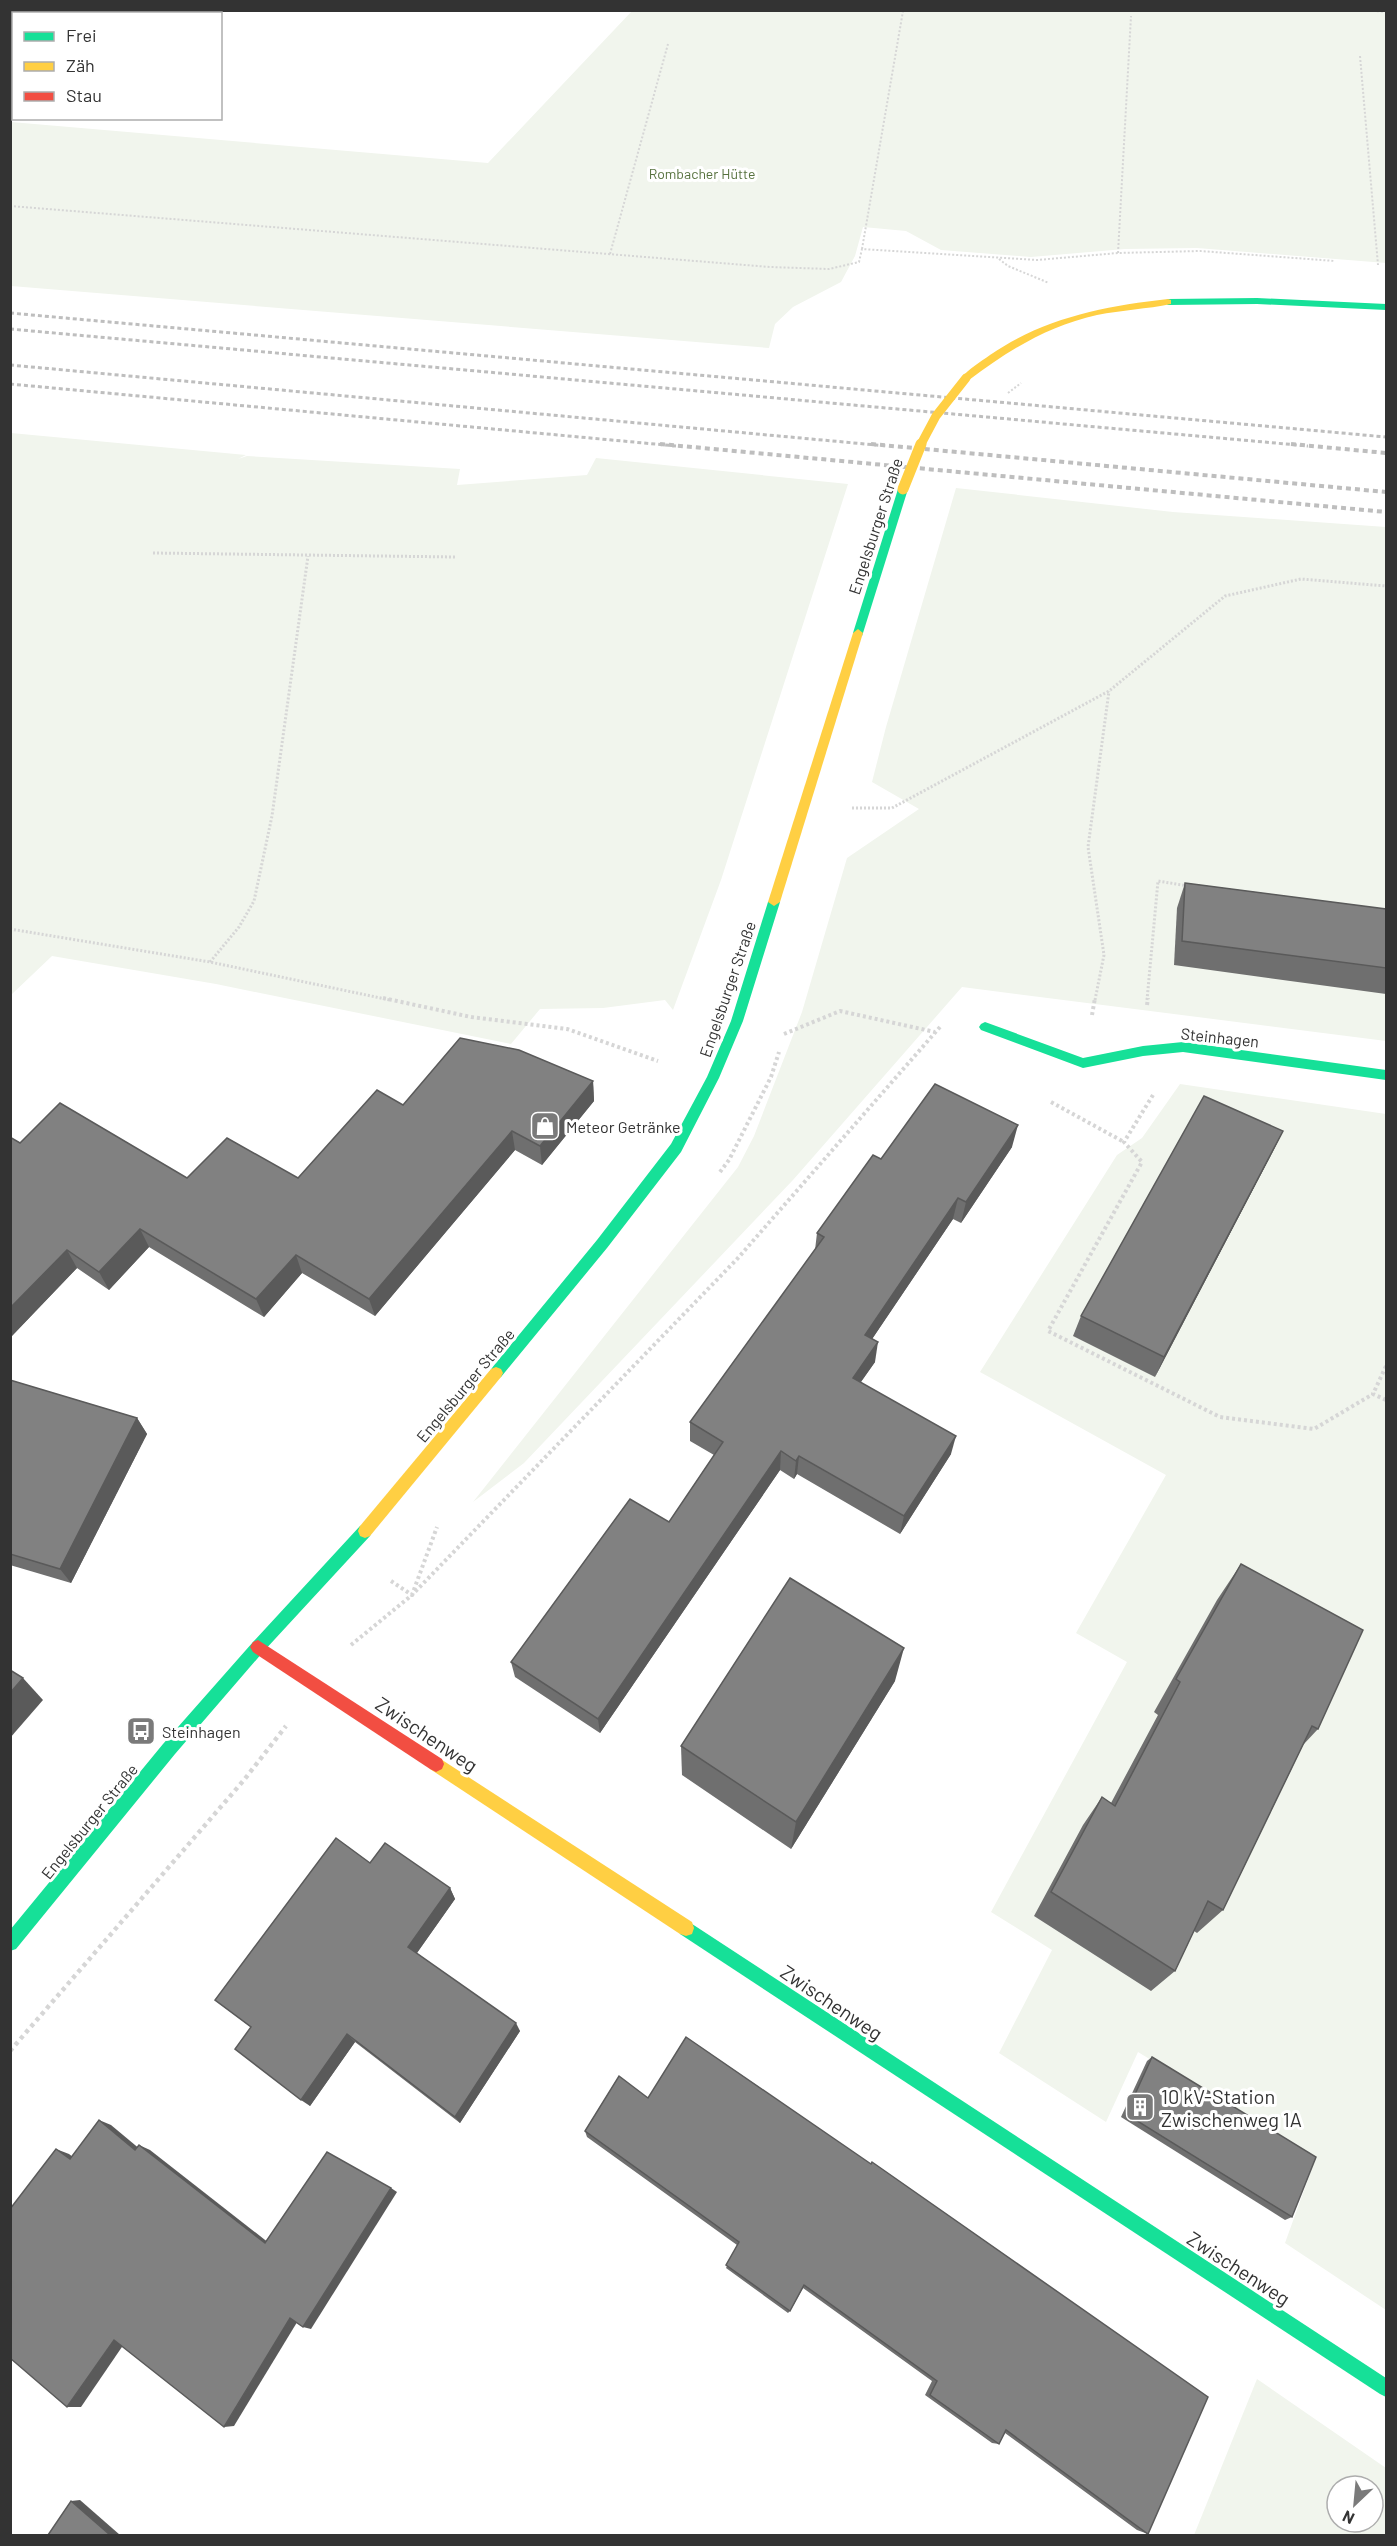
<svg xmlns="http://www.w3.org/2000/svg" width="1397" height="2546" font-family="Barlow,sans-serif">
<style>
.green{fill:#f1f5ed;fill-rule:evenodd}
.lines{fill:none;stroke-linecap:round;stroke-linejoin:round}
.path-far3{stroke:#d6d6d6;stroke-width:2;stroke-dasharray:2 2;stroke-linecap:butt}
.path-far2{stroke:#d6d6d6;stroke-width:3;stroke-dasharray:2 2;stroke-linecap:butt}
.path-far1{stroke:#d6d6d6;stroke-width:4;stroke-dasharray:3 3;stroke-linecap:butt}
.path{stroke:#d6d6d6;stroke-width:4.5;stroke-dasharray:4 4;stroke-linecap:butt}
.fast{fill:#16e098;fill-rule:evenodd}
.slow{fill:#ffcf43;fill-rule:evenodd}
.jam{fill:#f24e42;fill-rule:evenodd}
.rail-far1{stroke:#bebebe;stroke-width:3;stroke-dasharray:4 3;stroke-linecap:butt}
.rail{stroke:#bebebe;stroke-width:4;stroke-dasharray:5 4;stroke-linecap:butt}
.path-bridge{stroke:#d6d6d6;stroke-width:2;stroke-dasharray:2 2;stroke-linecap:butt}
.slow-bridge-far1{stroke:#ffcf43;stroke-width:9}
.slow-bridge{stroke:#ffcf43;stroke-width:11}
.wall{fill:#6f6f6f}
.shaded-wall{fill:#5a5a5a}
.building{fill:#818181;stroke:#5a5a5a;stroke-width:1.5}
.labels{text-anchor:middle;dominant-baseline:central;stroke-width:6;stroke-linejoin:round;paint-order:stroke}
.far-park-label{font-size:14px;fill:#56713d;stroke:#fff}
.street-label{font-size:16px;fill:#333;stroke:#fff}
.poi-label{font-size:16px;fill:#333;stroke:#fff;text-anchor:start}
.near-street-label{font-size:20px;fill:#333;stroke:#fff}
.near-poi-label{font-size:20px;fill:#333;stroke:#fff;text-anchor:start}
</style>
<rect width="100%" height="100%" fill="#fff"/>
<g class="green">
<polygon points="632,11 1386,11 1386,263 1197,248 1125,249 1031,257 941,250 906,231 863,227 855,256 841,282 793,307 775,324 769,348 11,286 11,122 488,163"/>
<polygon points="11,433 246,455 238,459 247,456 460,469 457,485 587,475 596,458 848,484 721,880 673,1010 665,1000 603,1008 540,1009 511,1044 216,984 52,956 11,995"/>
<polygon points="956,488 1173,512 1386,527 1386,1041 962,987 793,1180 524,1463 473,1502 738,1167 754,1136 802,1012 847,858 919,809 872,782 886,727"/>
<polygon points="1180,1084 1386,1114 1386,2310 1285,2243 1315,2160 1138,2052 1106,2122 999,2053 1052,1950 991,1912 1127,1662 1076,1633 1166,1475 980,1372 1117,1155 1142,1138"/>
<path d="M1257 2379 1386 2468V2535H1194ZM1337 2486H1373V2522H1337Z"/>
</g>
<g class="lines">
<g class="path-far3">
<polyline points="1365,10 1386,12"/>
<polyline points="1360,56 1378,265"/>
<polyline points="10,206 770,267 829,269 859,262 862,249 1037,260 1118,253 1200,251 1335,261"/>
<polyline points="862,249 903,11"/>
<polyline points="1118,253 1131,16"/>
<polyline points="610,254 668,44"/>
<polyline points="999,259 1008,266 1049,283"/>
</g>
<g class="path-far2">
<polyline points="153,553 456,557"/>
<polyline points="852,808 892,808 1109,691 1225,596 1301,579 1386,586"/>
<polyline points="10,929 210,962 390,1000"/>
<polyline points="210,962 239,927 254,901 272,816 308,556"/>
<polyline points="1095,1000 1104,955 1088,847 1109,691"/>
<polyline points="1147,1000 1158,881 1188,886"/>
</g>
<g class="path-far1">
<polyline points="383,998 471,1017 567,1029 658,1061"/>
<polyline points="1147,1005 1148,998"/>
<polyline points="1092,1015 1095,998"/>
<polyline points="784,1034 840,1011 935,1032"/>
<polyline points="1153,1095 1124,1142 1142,1162 1048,1331 1220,1417 1314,1429 1373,1394"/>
<polyline points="1051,1102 1124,1142"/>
<polyline points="720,1172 729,1160 771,1077 779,1052"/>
<polyline points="1386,1366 1373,1394 1386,1400"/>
<polyline points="391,1581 412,1595 738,1258 940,1027"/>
<polyline points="351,1645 412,1595 437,1527"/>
</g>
<polyline class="path" points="10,2051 244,1780 286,1726"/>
<g class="fast">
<polygon points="1257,298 1386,304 1386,310 1257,304 1168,305 1163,302 1168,299"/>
<polygon points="903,486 908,489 863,633 862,636 854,636 853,633 898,489"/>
<polygon points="774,898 780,902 743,1021 719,1078 681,1152 607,1248 501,1377 496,1379 491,1377 489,1373 491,1369 597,1240 671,1144 707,1077 731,1021 768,902"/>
<polygon points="985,1022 1083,1058 1143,1046 1183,1042 1386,1070 1386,1080 1183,1052 1143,1056 1083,1068 981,1030 979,1027 981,1024"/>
<polygon points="365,1524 370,1526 372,1531 370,1536 263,1652 175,1754 16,1949 10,1951 10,1930 163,1744 253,1642 360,1526"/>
<polygon points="686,1920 1386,2378 1386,2397 1380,2394 680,1934 678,1928 680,1922"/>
</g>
<g class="slow">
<path d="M1168 299 1171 300V304C1147 309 1122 310 1097 315 1048 326 1009 350 969 380L961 378C969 369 980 362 990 355 1044 318 1104 306 1168 299Z"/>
<polygon points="858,629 863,633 780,902 774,906 768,902 853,633"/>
<polygon points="496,1367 501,1369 503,1373 501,1377 370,1536 365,1538 360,1536 358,1531 360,1526 491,1369"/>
<polygon points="436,1756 692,1922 694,1928 692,1934 686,1936 680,1934 430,1769 428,1764 430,1759"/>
</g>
<polygon class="jam" points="258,1640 442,1759 444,1764 442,1769 436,1772 430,1769 253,1652 250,1647 253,1642"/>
<g class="rail-far1">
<polyline points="10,313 1386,437"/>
<polyline points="10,329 1308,446"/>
<polyline points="10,365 887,446"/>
<polyline points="10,384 676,446"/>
</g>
<g class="rail">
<polyline points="660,444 1386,512"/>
<polyline points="871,444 1386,492"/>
<polyline points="1291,444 1386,453"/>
</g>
<polyline class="path-bridge" points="1008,393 1021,383"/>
<polyline class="slow-bridge-far1" points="920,446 936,416 966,378"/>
<polyline class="slow-bridge" points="903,489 921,444"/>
</g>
<g class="wall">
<polygon points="1185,883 1386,909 1386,994 1174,965 1177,908"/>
<polygon points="593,1081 594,1101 542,1165 515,1150 375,1316 302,1273 264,1317 149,1247 109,1290 77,1268 10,1338 10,1137 20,1143 187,1178 298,1178 403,1105"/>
<polygon points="1283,1131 1272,1153 1155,1377 1073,1336 1081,1316"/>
<polygon points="1012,1147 961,1223 953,1219 872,1339 875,1362 861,1382 951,1454 900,1534 797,1474 794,1479 780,1470 600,1733 515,1677 511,1662 669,1522 714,1455 690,1441 690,1422 815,1250 817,1233 881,1159"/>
<polygon points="10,1380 137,1418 147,1434 71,1583 10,1565"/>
<polygon points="1241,1564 1318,1729 1303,1745 1223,1910 1197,1933 1194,1931 1175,1971 1151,1991 1034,1916 1083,1825 1102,1797 1111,1803 1158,1715 1154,1712 1217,1600"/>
<polygon points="895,1681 791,1849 682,1775 681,1746"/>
<polygon points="450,1888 455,1899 417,1953 520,2031 460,2123 355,2042 310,2106 251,2027 215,2000"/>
<polygon points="1152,2057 1292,2217 1285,2220 1121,2117 1147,2061"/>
<polygon points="619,2076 1148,2534 1137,2530 1005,2433 999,2444 992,2443 925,2395 932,2381 803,2288 790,2311 788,2313 726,2268 737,2245 587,2137 585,2131"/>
</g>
<g class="shaded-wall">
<polygon points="593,1081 594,1101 542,1165 540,1146"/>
<polygon points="1018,1125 1012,1147 961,1223 966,1202"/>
<polygon points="512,1131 515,1150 375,1316 369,1299"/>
<polygon points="1283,1131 1272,1153 1155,1377 1164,1357"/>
<polygon points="958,1198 953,1219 862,1354 865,1335"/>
<polygon points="140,1229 149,1247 109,1290 99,1272"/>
<polygon points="67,1250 77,1268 10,1338 10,1308"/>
<polygon points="296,1255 302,1273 264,1317 256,1299"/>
<polygon points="878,1342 875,1362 850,1397 853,1378"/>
<polygon points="137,1418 147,1434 71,1583 60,1569"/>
<polygon points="956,1436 951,1454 900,1534 904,1516"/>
<polygon points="781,1451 780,1470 600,1733 598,1719"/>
<polygon points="799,1456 797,1474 794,1479 796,1461"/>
<polygon points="904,1648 895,1681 791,1849 796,1822"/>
<polygon points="23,1678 43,1700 10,1738 10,1693"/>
<polygon points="450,1888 455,1899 414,1957 408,1947"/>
<polygon points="516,2023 520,2031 460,2123 455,2117"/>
<polygon points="347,2034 355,2042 310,2106 301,2100"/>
<polygon points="99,2120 111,2125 147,2155 135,2150"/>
<polygon points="139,2145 150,2150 274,2247 265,2243"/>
<polygon points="56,2149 69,2154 82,2164 70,2159"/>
<polygon points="391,2188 397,2192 311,2329 303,2327"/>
<polygon points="290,2318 299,2319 234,2426 224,2427"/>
<polygon points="114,2340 126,2341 81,2407 67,2407"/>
<polygon points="80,2500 120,2535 110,2535 71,2501"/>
</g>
<g class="building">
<polygon points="1185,883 1386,909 1386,968 1182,941"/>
<polygon points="460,1038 519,1050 593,1081 540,1146 512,1131 369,1299 296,1255 256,1299 140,1229 99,1272 67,1250 10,1308 10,1137 20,1143 60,1103 187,1178 227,1138 298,1178 377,1090 403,1105"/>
<polygon points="935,1084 1018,1125 966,1202 958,1198 865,1335 878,1342 853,1378 956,1436 904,1516 799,1456 796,1461 781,1451 598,1719 511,1662 630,1499 669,1522 723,1442 690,1422 824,1237 817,1233 873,1155 881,1159"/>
<polygon points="1204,1096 1283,1131 1164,1357 1081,1316"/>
<polygon points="10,1380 137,1418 60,1569 10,1554"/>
<polygon points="1241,1564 1363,1630 1318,1729 1312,1726 1223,1910 1208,1901 1175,1971 1051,1892 1102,1797 1115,1806 1180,1682 1176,1679"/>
<polygon points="790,1578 904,1648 796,1822 681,1746"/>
<polygon points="10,1670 23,1678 10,1693"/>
<polygon points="336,1838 370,1863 385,1843 450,1888 408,1947 516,2023 455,2117 347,2034 301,2100 235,2049 251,2027 215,2000"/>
<polygon points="686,2037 871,2164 872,2162 1208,2397 1148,2534 1006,2430 999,2444 930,2395 937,2381 804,2285 790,2311 726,2265 739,2242 585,2131 619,2076 648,2098"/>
<polygon points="1152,2057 1316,2157 1292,2217 1126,2114"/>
<polygon points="99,2120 135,2150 139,2145 265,2243 327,2152 391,2188 303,2327 290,2318 224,2427 114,2340 67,2407 10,2358 10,2209 56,2149 70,2159"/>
<polygon points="71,2501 110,2535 48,2535"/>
</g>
<defs>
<g id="shop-square" transform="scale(1.5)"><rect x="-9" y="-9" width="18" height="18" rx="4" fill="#7a7a7a" stroke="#fff"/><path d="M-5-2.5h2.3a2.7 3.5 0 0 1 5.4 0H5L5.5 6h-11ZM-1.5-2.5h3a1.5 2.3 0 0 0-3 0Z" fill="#fff"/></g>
<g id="bus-square" transform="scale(1.5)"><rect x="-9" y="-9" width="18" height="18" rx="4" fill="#7a7a7a" stroke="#fff"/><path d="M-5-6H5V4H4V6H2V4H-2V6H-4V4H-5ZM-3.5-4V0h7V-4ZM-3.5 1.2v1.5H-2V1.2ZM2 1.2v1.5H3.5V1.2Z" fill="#fff"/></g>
<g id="building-square" transform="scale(1.5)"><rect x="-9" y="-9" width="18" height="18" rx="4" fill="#7a7a7a" stroke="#fff"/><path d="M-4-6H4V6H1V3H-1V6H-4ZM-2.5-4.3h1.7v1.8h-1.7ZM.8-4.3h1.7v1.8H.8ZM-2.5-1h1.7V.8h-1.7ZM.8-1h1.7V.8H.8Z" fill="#fff"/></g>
</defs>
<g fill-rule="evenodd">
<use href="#shop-square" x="545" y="1126"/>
<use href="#bus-square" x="141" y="1731"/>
<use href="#building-square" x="1140" y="2107"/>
</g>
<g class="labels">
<g class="far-park-label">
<text x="702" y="173">Rombacher Hütte</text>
</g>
<g class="street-label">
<text transform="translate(875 526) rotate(-72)">Engelsburger Straße</text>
<text transform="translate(727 989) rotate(-71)">Engelsburger Straße</text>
<text transform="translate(1220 1037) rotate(6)">Steinhagen</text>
<text transform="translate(465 1385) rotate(-50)">Engelsburger Straße</text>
<text transform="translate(89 1821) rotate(-51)">Engelsburger Straße</text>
</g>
<g class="poi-label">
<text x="566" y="1126">Meteor Getränke</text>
<text x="162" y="1731">Steinhagen</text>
</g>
<g class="near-street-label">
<text transform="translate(427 1734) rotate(34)">Zwischenweg</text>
<text transform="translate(832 2002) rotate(34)">Zwischenweg</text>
<text transform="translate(1239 2268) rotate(33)">Zwischenweg</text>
</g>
<g class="near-poi-label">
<text x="1161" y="2096">10 kV-Station<tspan x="1161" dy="23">Zwischenweg 1A</tspan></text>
</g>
</g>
<rect width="1397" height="2546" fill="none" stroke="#333333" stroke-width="24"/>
<rect x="12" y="12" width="210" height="108" fill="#ffffff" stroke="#adadad" stroke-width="1.5"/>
<rect x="24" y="32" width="30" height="9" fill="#16e098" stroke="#adadad" stroke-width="1.5"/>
<text x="66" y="42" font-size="18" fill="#333333">Frei</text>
<rect x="24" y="62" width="30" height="9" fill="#ffcf43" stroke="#adadad" stroke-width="1.5"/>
<text x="66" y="72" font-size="18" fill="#333333">Zäh</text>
<rect x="24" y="92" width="30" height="9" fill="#f24e42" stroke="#adadad" stroke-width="1.5"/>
<text x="66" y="102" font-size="18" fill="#333333">Stau</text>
<g transform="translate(1355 2504) rotate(206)"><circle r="28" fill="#ffffff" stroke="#adadad" stroke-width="1.5"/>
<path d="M0-4.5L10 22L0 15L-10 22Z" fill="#7a7a7a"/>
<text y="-9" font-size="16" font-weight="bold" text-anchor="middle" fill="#333333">N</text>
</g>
</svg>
